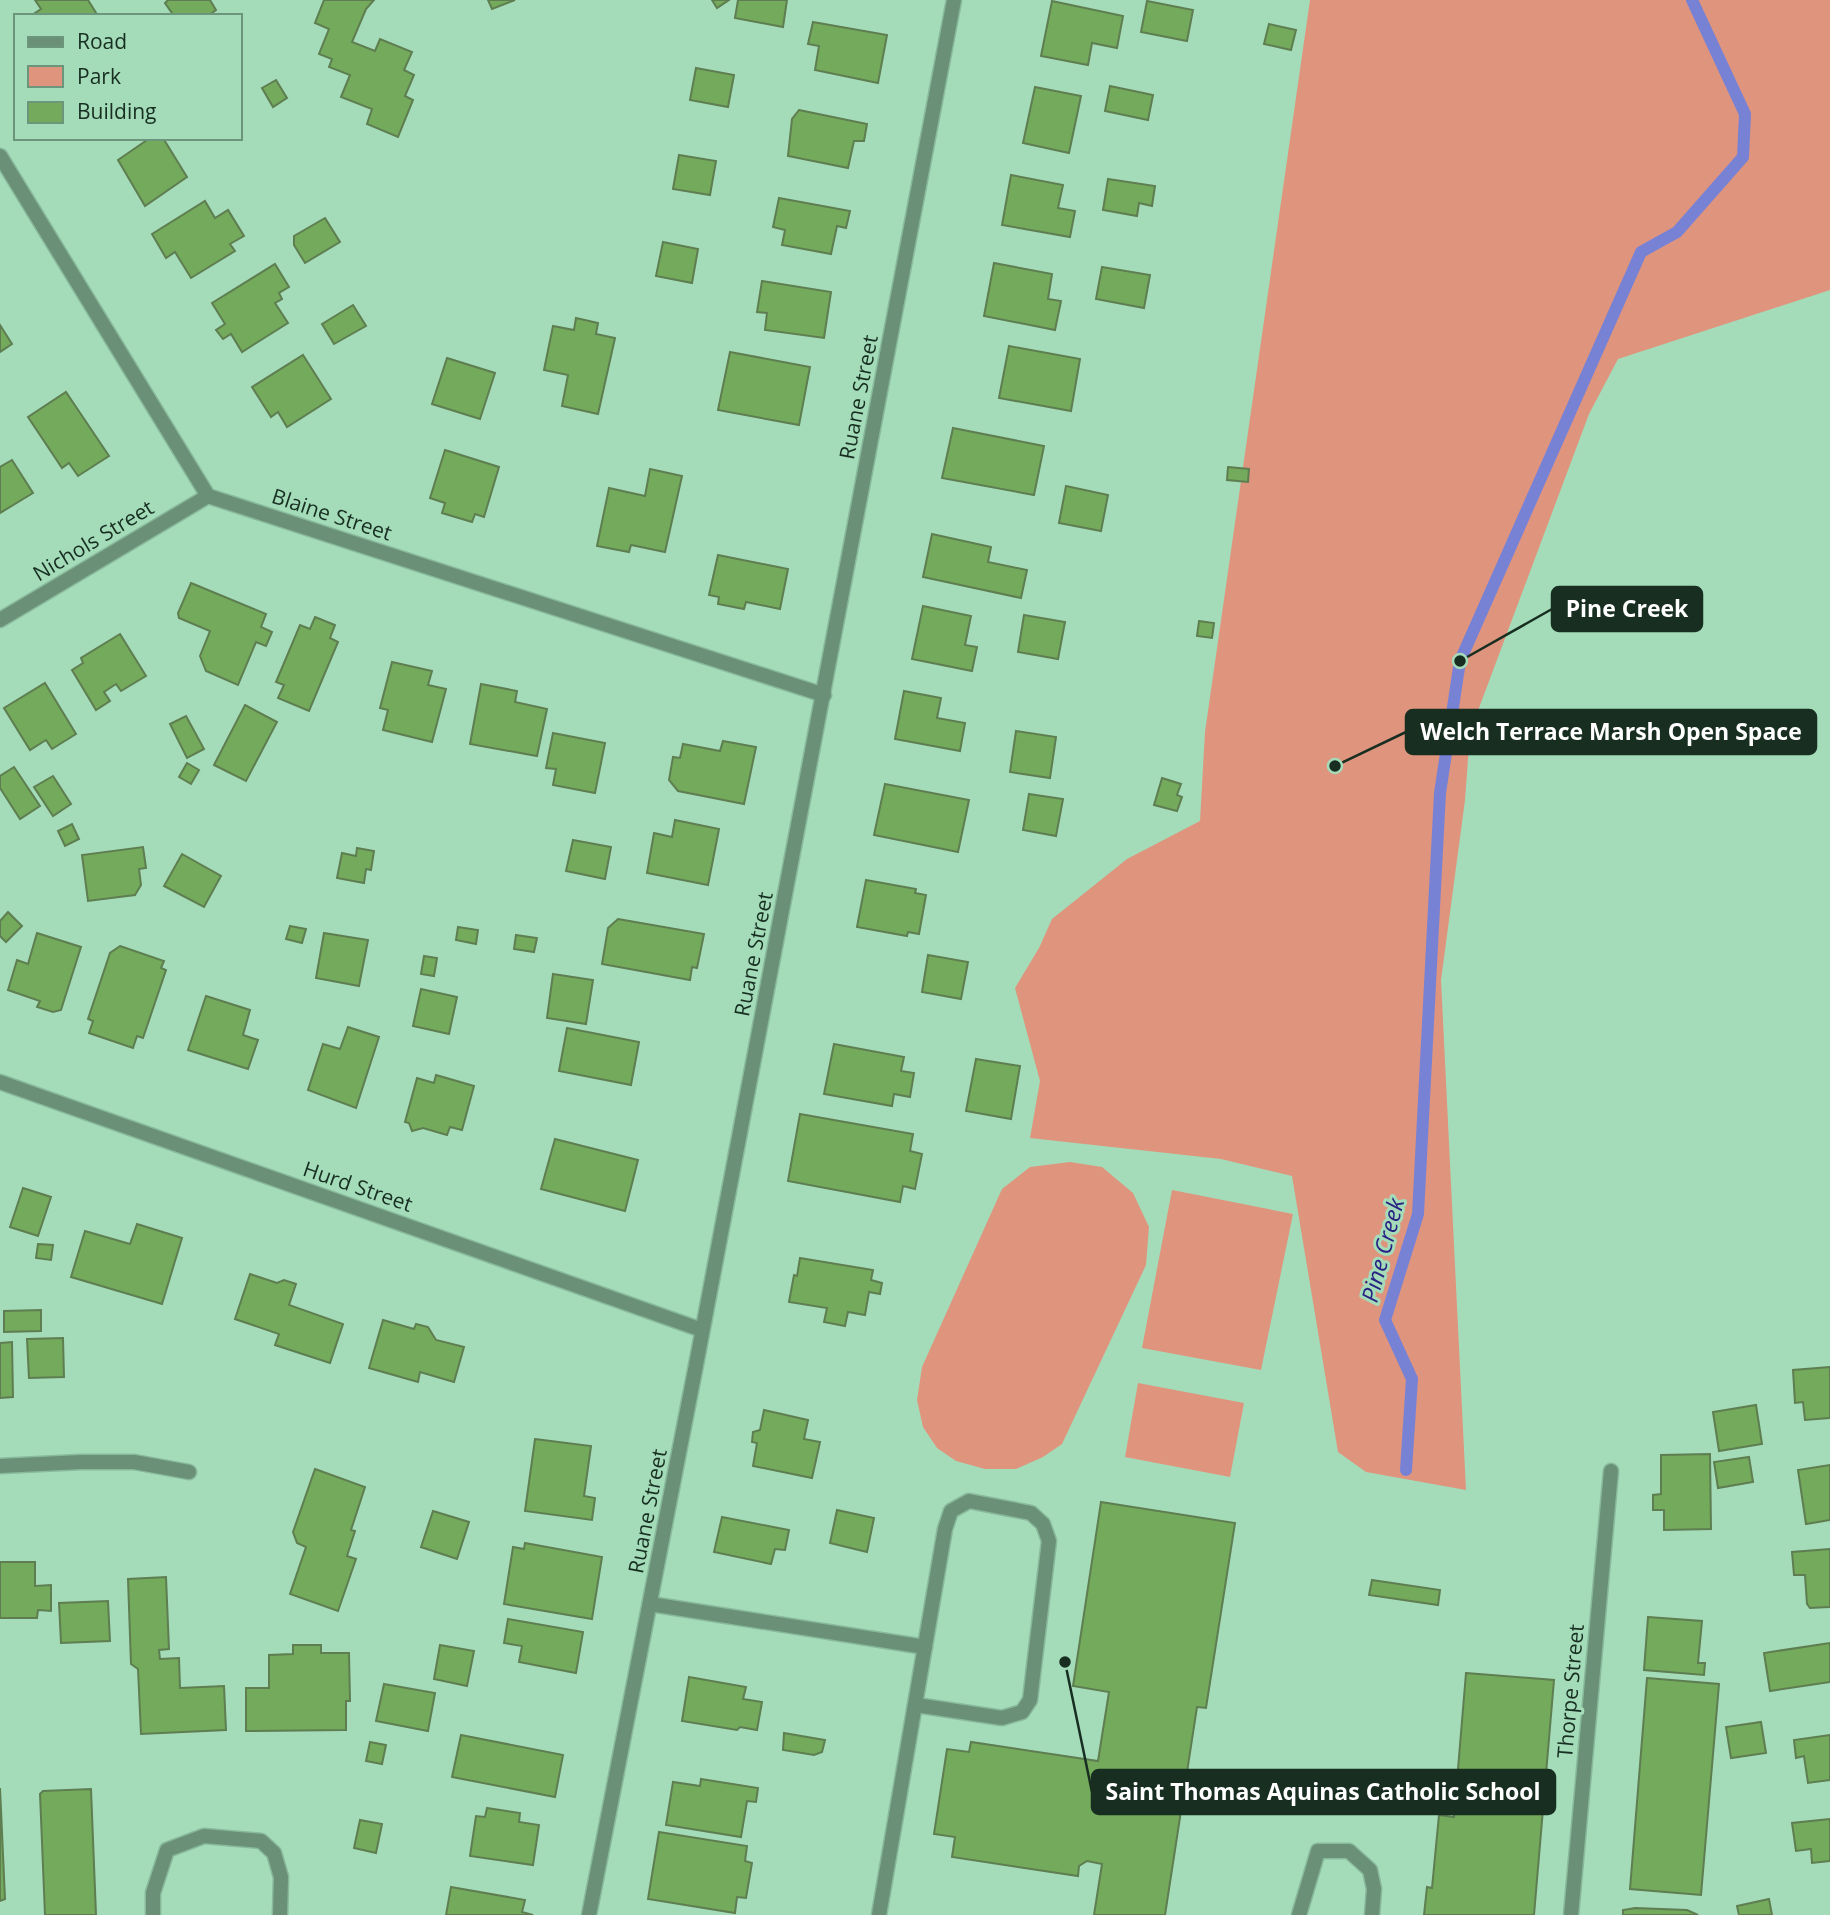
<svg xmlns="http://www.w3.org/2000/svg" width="1830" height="1915" font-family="'Open Sans',sans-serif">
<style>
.green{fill:#df947e}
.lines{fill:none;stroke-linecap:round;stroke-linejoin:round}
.stream{stroke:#7882d5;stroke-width:12}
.building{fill:#73aa5b;stroke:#5e7e51;stroke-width:2}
.lane-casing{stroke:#88b99b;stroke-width:17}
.street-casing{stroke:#88b99b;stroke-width:17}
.lane{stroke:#6a9078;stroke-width:14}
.street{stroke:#6a9078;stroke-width:14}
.labels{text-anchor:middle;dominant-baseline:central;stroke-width:6;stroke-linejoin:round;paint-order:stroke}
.street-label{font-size:21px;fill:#172e21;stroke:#a4dcb9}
.water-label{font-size:23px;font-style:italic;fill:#292283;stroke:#a4dcb9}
.leader{fill:none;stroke:#172e21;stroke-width:2.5}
.callout-dot{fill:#172e21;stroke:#a4dcb9;stroke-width:2.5}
.callout{fill:#172e21;stroke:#172e21;stroke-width:2.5}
.callout-label{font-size:23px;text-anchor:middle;font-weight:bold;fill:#fff}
</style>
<rect width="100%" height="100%" fill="#a4dcb9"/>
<g class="green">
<polygon points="1310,0 1830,0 1830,290 1618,359 1589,414 1470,732 1465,800 1441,980 1466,1490 1366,1472 1338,1452 1292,1176 1221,1159 1030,1138 1040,1081 1015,988 1039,948 1052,919 1127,859 1200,821 1205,732"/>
<polygon points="1070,1162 1102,1167 1133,1193 1149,1227 1146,1265 1062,1444 1043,1457 1016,1469 985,1469 956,1461 937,1448 923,1427 917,1400 922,1367 1002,1189 1030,1167"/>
<polygon points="1172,1190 1293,1214 1261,1370 1142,1348"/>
<polygon points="1138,1383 1244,1403 1230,1477 1125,1457"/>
</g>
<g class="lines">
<polyline class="stream" points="1406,1470 1412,1379 1385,1320 1418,1214 1440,793 1460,661 1641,252 1677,232 1743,157 1745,114 1692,0"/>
</g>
<g class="building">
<polygon points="35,0 88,0 98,16 37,16 35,13 41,9"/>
<polygon points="168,0 210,0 216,10 208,16 174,16 165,3"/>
<polygon points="324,0 374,0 366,9 352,42 375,51 380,39 412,52 404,70 414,75 405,96 413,100 398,137 367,124 372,109 341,97 350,75 329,67 332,59 319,54 329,29 315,23"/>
<polygon points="488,0 515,0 492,9"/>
<polygon points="712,0 729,0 717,8"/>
<polygon points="738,0 787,0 783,27 735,18"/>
<polygon points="1052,1 1123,16 1117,48 1092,43 1088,65 1041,56"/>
<polygon points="1147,1 1193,10 1187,41 1141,32"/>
<polygon points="813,22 887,35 878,83 815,70 819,46 808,44"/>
<polygon points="1269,24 1296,30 1291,50 1264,44"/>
<polygon points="696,68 734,75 728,107 690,100"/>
<polygon points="276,80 287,98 273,107 262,88"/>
<polygon points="1110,86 1153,95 1148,120 1105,111"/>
<polygon points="1035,87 1081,96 1069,153 1023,143"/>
<polygon points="799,110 867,124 864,141 854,141 848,168 788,156 792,119"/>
<polygon points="150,138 163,138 187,177 145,206 118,160"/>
<polygon points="679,155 716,161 710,195 673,189"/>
<polygon points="1011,175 1063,185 1058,208 1075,211 1070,237 1002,225"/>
<polygon points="1108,179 1155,186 1152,206 1139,203 1137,216 1103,210"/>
<polygon points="779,198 850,211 846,228 837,226 831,254 782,245 785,230 773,227"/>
<polygon points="205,201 215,218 228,210 244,236 230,244 235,251 191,278 175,252 166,258 152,234"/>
<polygon points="325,218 340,242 305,263 294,245 294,236"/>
<polygon points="663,242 698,249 692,283 656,276"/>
<polygon points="994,263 1052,274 1048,299 1061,301 1055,330 984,316"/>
<polygon points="275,264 289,287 279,293 282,299 275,303 288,323 242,352 231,334 223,339 216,330 225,324 212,303"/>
<polygon points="1102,267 1150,275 1144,308 1096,299"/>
<polygon points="762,281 831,292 824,338 765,330 767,313 757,312"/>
<polygon points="353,305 366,326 334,344 322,324"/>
<polygon points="576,318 598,323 596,334 615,338 598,414 562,406 568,375 544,370 553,326 574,330"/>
<polygon points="0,325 12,344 0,352"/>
<polygon points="1009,346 1080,359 1071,411 999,398"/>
<polygon points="730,352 810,367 799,425 718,410"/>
<polygon points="303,355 331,399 287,427 278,412 271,417 252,387"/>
<polygon points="447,358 495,373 480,419 432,404"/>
<polygon points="66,392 109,456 78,476 69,463 62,468 28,417"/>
<polygon points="953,428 1044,446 1034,495 942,478"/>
<polygon points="445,450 499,467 484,517 475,514 472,522 442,513 445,503 430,498"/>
<polygon points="12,460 33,493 0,513 0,467"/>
<polygon points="1228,467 1249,469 1248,482 1227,480"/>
<polygon points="650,469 682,476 665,552 631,545 629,552 597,546 609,488 645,496"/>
<polygon points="1066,486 1108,495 1101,531 1059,523"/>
<polygon points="932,534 991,547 988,562 1027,570 1021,598 923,577"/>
<polygon points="718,555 788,569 780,609 746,602 744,609 718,604 719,597 709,595"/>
<polygon points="191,583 266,614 261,627 272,632 266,646 256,642 238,685 206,671 200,656 210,631 179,618 178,613"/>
<polygon points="923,606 971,616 965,645 977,647 972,671 912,659"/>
<polygon points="1024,615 1065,622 1058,659 1018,652"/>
<polygon points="315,617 335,625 330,638 338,642 309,711 278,698 284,685 276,682 300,625 310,629"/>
<polygon points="1199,621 1214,623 1212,638 1197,636"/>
<polygon points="120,634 146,676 121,691 116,684 104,692 110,701 96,710 72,670 83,663 81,658"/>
<polygon points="392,662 432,671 428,685 446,689 432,742 383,730 388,710 380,708"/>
<polygon points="45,683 76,734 52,749 46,740 30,750 4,708"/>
<polygon points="481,684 517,691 515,702 547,709 537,756 470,744"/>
<polygon points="904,691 941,698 937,718 965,723 960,751 895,739"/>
<polygon points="245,705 277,722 246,781 214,765"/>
<polygon points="186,716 204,749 187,758 170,724"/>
<polygon points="1016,731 1056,737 1050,778 1010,772"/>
<polygon points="553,733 605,743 595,793 553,785 556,769 546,768"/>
<polygon points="723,741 756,747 744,804 678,791 669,780 673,757 680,758 683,744 720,751"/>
<polygon points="187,763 199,770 191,784 179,777"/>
<polygon points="14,767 40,806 20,819 0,788 0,776"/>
<polygon points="53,776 71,804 53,816 34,787"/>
<polygon points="1162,778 1181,784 1177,795 1182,797 1177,811 1154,805"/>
<polygon points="885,784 969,800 958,852 874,835"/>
<polygon points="1029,794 1063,799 1056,836 1023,830"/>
<polygon points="675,820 719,829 708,885 647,873 654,833 672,837"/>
<polygon points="72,824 79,839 65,846 58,831"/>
<polygon points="573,840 611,847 605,879 566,871"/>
<polygon points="143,847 146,868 139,869 141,885 135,895 88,901 82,855"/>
<polygon points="357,848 374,851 371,870 366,869 364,883 337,878 342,853 356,856"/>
<polygon points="182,854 221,876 204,907 164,886"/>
<polygon points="866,880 916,889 915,893 926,895 919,934 908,932 907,936 857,927"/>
<polygon points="8,912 22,926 6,942 0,936 0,921"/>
<polygon points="618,919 704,934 697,968 692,967 690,980 602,964 608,928"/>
<polygon points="290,926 306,929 302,943 286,939"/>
<polygon points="458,927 478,930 476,944 456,940"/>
<polygon points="37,933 81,947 61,1010 53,1012 37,1007 40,1001 8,990 17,960 28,964"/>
<polygon points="324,933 368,940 359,986 316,978"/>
<polygon points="516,935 537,938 534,952 514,949"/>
<polygon points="120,946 164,961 161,968 166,970 143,1038 137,1036 133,1048 89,1033 93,1021 88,1019 110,953"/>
<polygon points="928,955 968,962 961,999 922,992"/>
<polygon points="424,956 437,958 434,976 421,974"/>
<polygon points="553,974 593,980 586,1024 547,1018"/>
<polygon points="421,989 457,997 449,1034 413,1026"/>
<polygon points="206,996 250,1010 243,1035 258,1040 248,1069 188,1050"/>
<polygon points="348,1027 379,1037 356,1108 308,1090 323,1044 340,1049"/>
<polygon points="567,1028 639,1042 631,1085 559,1071"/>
<polygon points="834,1044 904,1057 901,1071 914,1073 910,1097 894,1094 892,1106 824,1094"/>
<polygon points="976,1059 1020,1066 1011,1119 966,1111"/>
<polygon points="436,1075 474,1086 462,1130 450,1127 447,1135 423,1128 412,1131 409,1123 405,1122 417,1078 434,1083"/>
<polygon points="800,1114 913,1134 910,1151 922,1154 915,1189 903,1186 900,1202 788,1181"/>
<polygon points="555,1139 638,1160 625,1211 541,1189"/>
<polygon points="23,1188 51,1197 38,1236 10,1227"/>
<polygon points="137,1224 182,1238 162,1304 71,1277 85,1231 130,1244"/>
<polygon points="38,1244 53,1245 51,1260 36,1258"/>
<polygon points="800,1258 873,1270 871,1280 882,1283 880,1294 869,1292 865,1315 848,1312 845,1326 824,1322 827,1308 789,1302 794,1275 797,1276"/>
<polygon points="250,1274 277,1283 284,1280 296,1284 289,1305 343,1324 330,1363 275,1345 279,1334 235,1319"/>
<polygon points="41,1310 41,1331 4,1332 4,1311"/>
<polygon points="383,1320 414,1329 416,1324 428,1327 436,1340 464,1347 454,1382 420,1372 418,1382 369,1368"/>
<polygon points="63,1338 64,1377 29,1378 27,1339"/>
<polygon points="12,1342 13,1397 0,1398 0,1343"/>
<polygon points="1830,1367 1830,1418 1805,1420 1803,1402 1795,1403 1793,1370"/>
<polygon points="1756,1405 1762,1444 1719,1451 1713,1412"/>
<polygon points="764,1410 808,1420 804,1439 820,1442 812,1478 753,1466 757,1443 752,1442 753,1432 760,1430"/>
<polygon points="535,1439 591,1446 584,1496 595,1498 592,1520 525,1511"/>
<polygon points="1710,1454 1711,1529 1664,1530 1664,1510 1653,1510 1653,1495 1661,1494 1661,1455"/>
<polygon points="1749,1457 1753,1482 1718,1488 1714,1462"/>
<polygon points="1830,1465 1830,1520 1806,1524 1798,1470"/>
<polygon points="315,1469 365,1487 351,1530 355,1531 347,1556 356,1559 338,1611 290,1594 306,1547 297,1543 293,1532"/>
<polygon points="1101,1502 1235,1523 1206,1708 1197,1707 1165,1915 1094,1915 1102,1864 1087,1861 1079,1866 1078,1876 952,1857 955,1837 934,1834 947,1749 969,1752 971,1742 1098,1761 1109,1692 1073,1686"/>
<polygon points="837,1510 874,1518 867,1552 830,1543"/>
<polygon points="433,1511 469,1522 457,1559 421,1547"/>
<polygon points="722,1517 789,1530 785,1550 775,1549 771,1564 714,1552"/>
<polygon points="525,1543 602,1557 592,1619 504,1604 513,1547 524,1549"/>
<polygon points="1830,1549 1830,1607 1810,1608 1807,1604 1805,1575 1794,1575 1792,1552"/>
<polygon points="0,1562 35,1562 35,1586 51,1585 51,1611 38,1610 37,1618 0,1618"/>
<polygon points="166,1577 169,1649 159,1650 160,1659 179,1658 180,1688 224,1686 226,1730 141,1734 138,1669 131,1664 128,1579"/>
<polygon points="1372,1580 1440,1590 1438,1605 1369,1595"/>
<polygon points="108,1601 110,1641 61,1643 59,1603"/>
<polygon points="1648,1617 1702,1621 1698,1663 1705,1663 1704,1675 1644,1670"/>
<polygon points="508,1619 583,1632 576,1673 519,1662 522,1646 504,1643"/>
<polygon points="1830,1643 1830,1682 1770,1691 1764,1653"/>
<polygon points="293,1645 321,1645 321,1653 349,1653 350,1701 346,1701 346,1730 246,1731 246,1688 269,1688 269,1655 293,1654"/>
<polygon points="440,1645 474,1651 467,1686 434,1679"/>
<polygon points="1466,1673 1554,1680 1534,1915 1424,1915 1427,1887 1432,1888 1439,1815 1454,1817"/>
<polygon points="689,1677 746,1687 743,1699 762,1702 757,1730 740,1727 737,1730 682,1721"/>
<polygon points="1647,1678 1719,1684 1701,1895 1630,1889"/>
<polygon points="384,1684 435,1693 428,1731 376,1721"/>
<polygon points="1761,1722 1766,1753 1731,1758 1726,1727"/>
<polygon points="784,1733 825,1740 822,1752 814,1755 783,1750"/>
<polygon points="461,1735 563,1755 555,1797 452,1777"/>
<polygon points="1830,1735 1830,1780 1808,1783 1804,1756 1796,1758 1794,1740"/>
<polygon points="370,1742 386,1745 382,1764 366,1761"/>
<polygon points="701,1779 758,1788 756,1802 747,1801 741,1837 666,1825 673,1782 700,1786"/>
<polygon points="0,1788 5,1899 0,1901"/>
<polygon points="91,1789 96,1915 45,1915 40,1794 43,1791"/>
<polygon points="487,1808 520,1813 519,1822 539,1825 533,1865 470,1856 476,1816 485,1817"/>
<polygon points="1830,1819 1830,1861 1812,1863 1811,1849 1796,1851 1792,1823"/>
<polygon points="360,1820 382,1824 376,1853 354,1848"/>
<polygon points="659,1832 747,1846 745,1861 752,1863 746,1898 737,1897 735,1913 648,1899"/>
<polygon points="451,1887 525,1900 522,1912 533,1915 446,1915"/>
<polygon points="1769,1899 1772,1915 1739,1915 1737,1906"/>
<polygon points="1635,1908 1687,1910 1698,1915 1623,1915 1623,1910"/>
</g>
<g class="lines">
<g class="lane-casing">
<g id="lane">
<polyline points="650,1604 925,1647"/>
<polyline points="153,1915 153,1893 167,1850 204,1836 261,1841 274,1853 281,1877 280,1915"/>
<polyline points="879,1915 945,1529 951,1511 969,1501 1031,1513 1043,1524 1049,1541 1030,1700 1022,1712 1002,1718 916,1705"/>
<polyline points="1299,1915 1318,1851 1349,1851 1370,1870 1374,1889 1372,1915"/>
</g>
</g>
<g class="street-casing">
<g id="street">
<polyline points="0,156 208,496 824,695"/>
<polyline points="0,620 208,496"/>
<polyline points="0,1082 702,1330"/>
<polyline points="0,1466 81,1462 134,1462 189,1472"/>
<polyline points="589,1915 696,1365 954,0"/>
<polyline points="1571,1915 1611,1471"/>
</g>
</g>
<use href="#lane" class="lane"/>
<use href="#street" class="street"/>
</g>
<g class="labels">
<g class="street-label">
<text transform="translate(858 397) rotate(-79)">Ruane Street</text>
<text transform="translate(332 514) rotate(18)">Blaine Street</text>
<text transform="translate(93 540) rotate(-31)">Nichols Street</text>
<text transform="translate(753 954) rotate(-79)">Ruane Street</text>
<text transform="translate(358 1186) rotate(19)">Hurd Street</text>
<text transform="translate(647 1511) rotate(-79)">Ruane Street</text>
<text transform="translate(1570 1691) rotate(-85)">Thorpe Street</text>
</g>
<g class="water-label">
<text transform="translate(1382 1250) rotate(-75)">Pine Creek</text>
</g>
</g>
<path class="leader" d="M1460 661L1552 609M1335 766L1406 732M1065 1662L1092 1792"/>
<g class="callout-dot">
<circle cx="1460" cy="661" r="7"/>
<circle cx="1335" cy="766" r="7"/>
<circle cx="1065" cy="1662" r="7"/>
</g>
<g class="callout">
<rect x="1552" y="587" width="150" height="44" rx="7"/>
<rect x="1406" y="710" width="410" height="44" rx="7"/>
<rect x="1092" y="1770" width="463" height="44" rx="7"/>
</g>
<g class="callout-label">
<text x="1627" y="617">Pine Creek</text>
<text x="1611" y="740">Welch Terrace Marsh Open Space</text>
<text x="1323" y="1800">Saint Thomas Aquinas Catholic School</text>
</g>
<rect x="14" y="14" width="228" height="126" fill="#a4dcb9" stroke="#6c967c" stroke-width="2"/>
<rect x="28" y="37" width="35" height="10" fill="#6a9078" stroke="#6c967c" stroke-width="2"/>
<text x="77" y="49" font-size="21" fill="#172e21">Road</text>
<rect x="28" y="66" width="35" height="21" fill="#df947e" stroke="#6c967c" stroke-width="2"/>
<text x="77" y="84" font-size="21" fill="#172e21">Park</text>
<rect x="28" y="102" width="35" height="21" fill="#73aa5b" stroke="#6c967c" stroke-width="2"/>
<text x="77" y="119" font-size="21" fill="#172e21">Building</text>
</svg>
